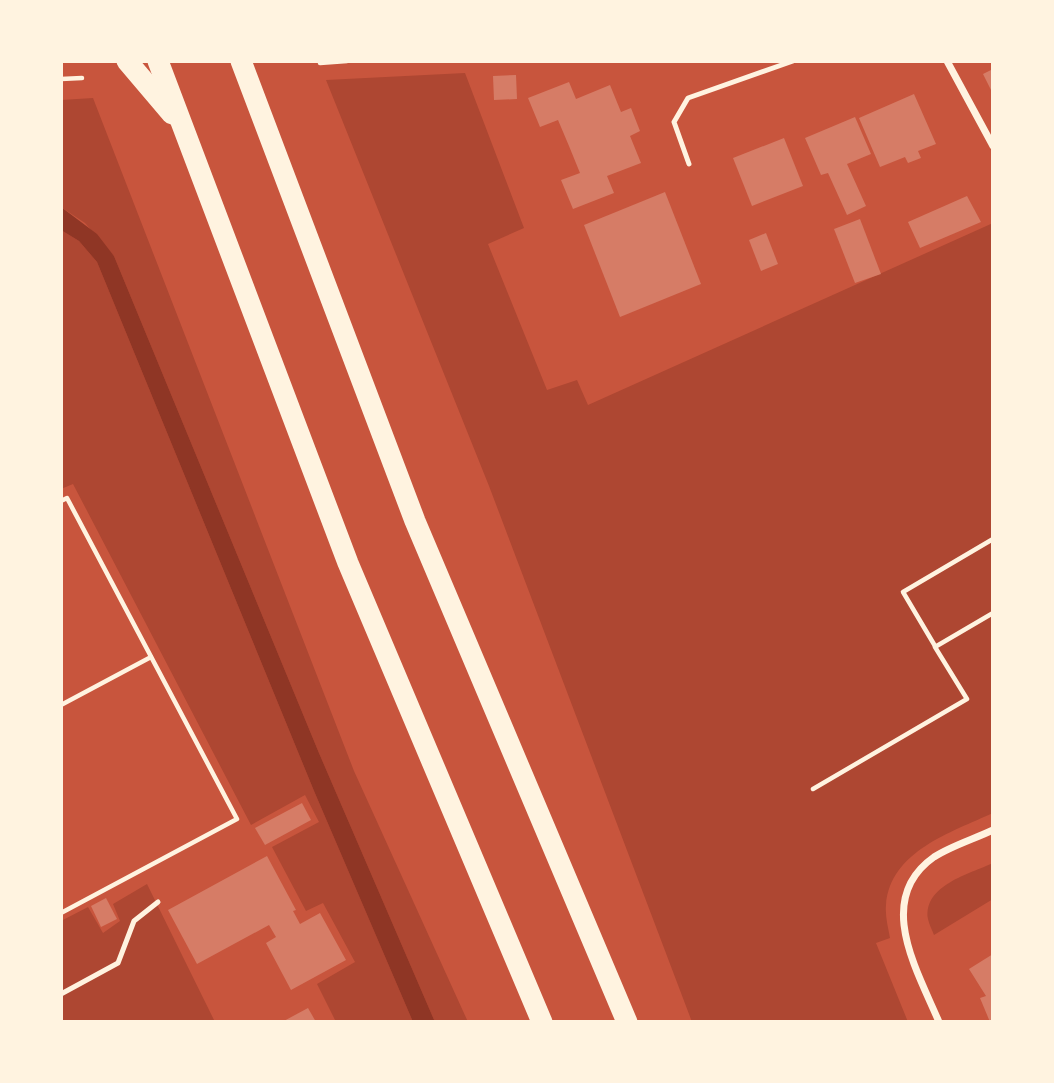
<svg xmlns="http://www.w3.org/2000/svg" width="1054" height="1083" font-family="Signika,sans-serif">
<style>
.green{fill:#ae4732}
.water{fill:#8f3625}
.building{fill:#d67c66}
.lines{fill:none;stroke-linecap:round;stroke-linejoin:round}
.path{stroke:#fff3e0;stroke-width:4.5}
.service{stroke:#fff3e0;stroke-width:5}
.minor{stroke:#fff3e0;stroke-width:7}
.motorway{stroke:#fff3e0;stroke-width:21}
</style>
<rect width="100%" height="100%" fill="#c8553d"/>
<g class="green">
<path d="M465 73 524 228 488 244 547 390 577 380 588 405 993 223V813C952 832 890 851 886 905 885 916 888 927 890 938L876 943 908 1022H692L489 486 326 80Z"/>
<polygon points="93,98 354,771 468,1022 435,1022 319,753 114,256 85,223 61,207 61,100"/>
<polygon points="61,230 79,241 97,262 314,791 413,1022 336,1022 317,984 355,962 323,903 306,911 272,847 319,822 305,795 251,825 73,484 61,489"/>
<path d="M993 863V899L934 935C932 930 929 924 928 919 923 885 970 874 993 863Z"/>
<polygon points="147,884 215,1022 61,1022 61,921 88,907 103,933 120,921 113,904"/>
</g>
<polygon class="water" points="61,207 97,234 114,256 319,753 435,1022 413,1022 314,791 97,262 79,241 61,230"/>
<g class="building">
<polygon points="993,69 993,94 983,74"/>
<polygon points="516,75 517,99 494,100 493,76"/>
<polygon points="569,82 576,99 610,85 621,112 631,108 640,131 630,136 641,163 607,176 614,193 573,209 561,180 580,173 569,146 558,120 540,127 528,98"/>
<polygon points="914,94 936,144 918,151 921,158 908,163 905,157 880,167 859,118"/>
<polygon points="855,117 871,154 847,164 866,206 847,215 828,173 821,175 805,138"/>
<polygon points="784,138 803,186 752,206 733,158"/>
<polygon points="665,192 701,284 620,317 584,225"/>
<polygon points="967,196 981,222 920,248 908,222"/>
<polygon points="860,219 881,274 855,283 834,229"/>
<polygon points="766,233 778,264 761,271 749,240"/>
<polygon points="302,803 311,820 265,845 255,828"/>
<polygon points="267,856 296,910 293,911 300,924 320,913 346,960 291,990 266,943 276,937 269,925 197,964 168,910"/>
<polygon points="106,898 117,919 101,927 91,906"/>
<polygon points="993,954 993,1022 990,1022 980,998 986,996 969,969"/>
<polygon points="308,1008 316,1022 282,1022"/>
</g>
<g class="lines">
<g class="path">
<polyline points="320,63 347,61"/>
<polyline points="61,79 82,78"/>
<polyline points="61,501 67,498 237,819 61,913"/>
<polyline points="935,646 903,592 993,539"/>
<polyline points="61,705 151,657"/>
<polyline points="813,789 967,699 935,647 993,613"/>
</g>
<g class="service">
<polyline points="689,164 674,122 688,98 793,61"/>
<polyline points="61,994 118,963 134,921 158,902"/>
</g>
<g class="minor">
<polyline points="947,61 993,146"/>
<path d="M939 1022C917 970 874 899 934 857 951 846 974 839 993 830"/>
</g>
<g class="motorway">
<polyline points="127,61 172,114"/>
<polyline points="158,61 348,563 542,1022"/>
<polyline points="241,61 415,521 627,1022"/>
</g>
</g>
<rect width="1054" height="1083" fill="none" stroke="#fff3e0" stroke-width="126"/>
</svg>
